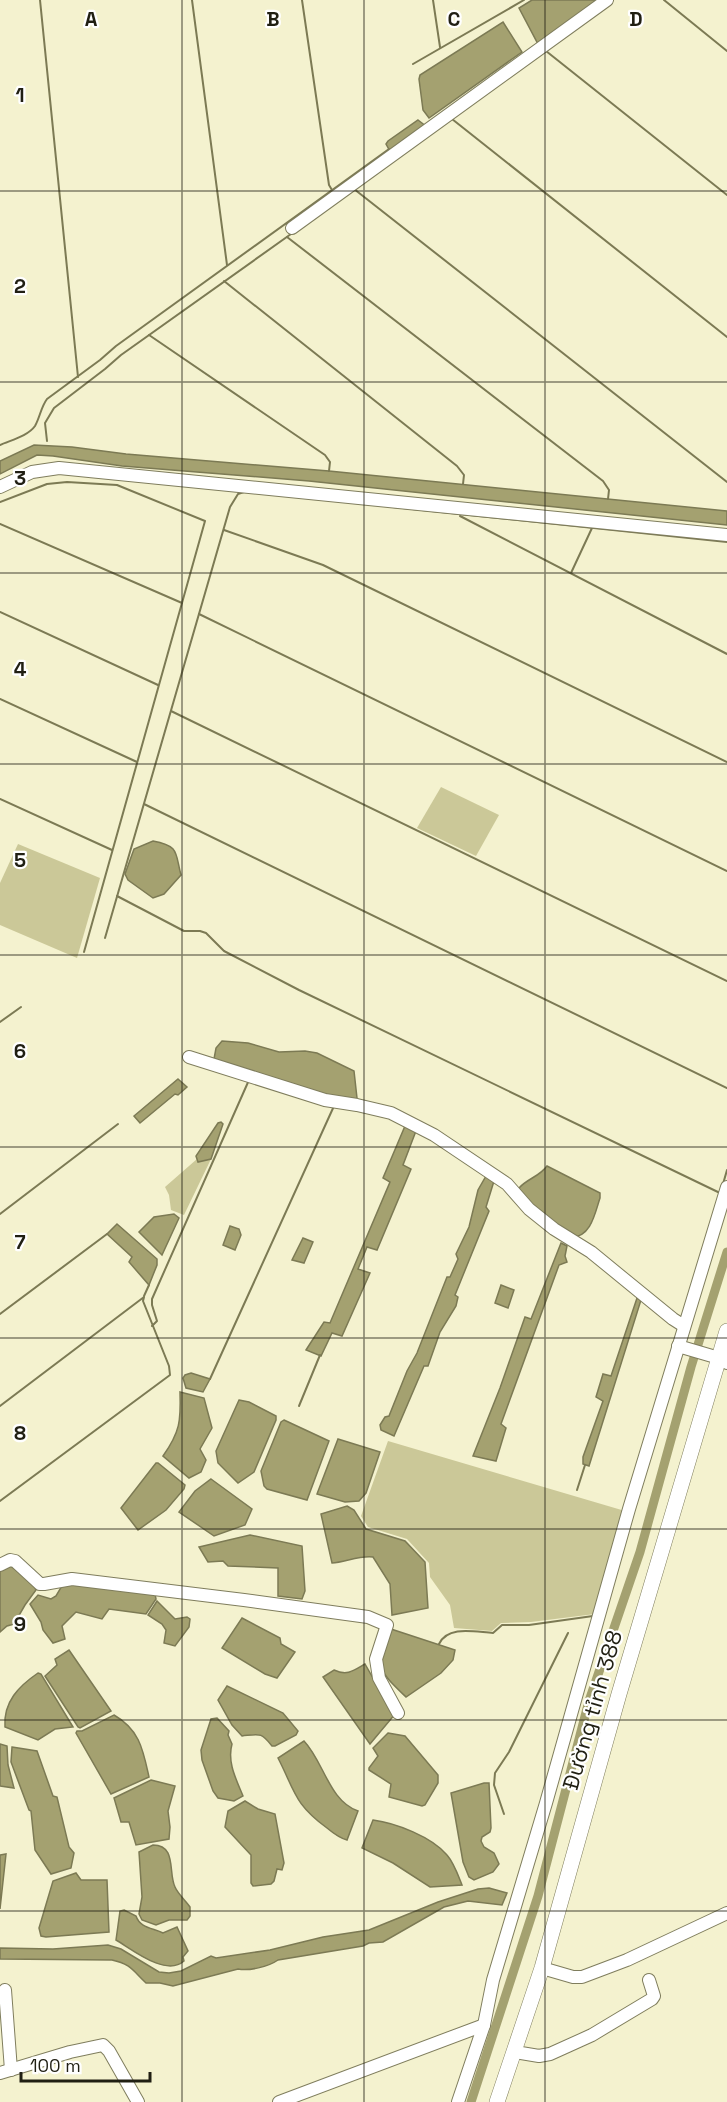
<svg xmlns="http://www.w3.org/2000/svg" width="727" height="2102" font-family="'Space Grotesk',sans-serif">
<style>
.green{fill:#cbc898}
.water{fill:#a4a170;stroke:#7c7a54;stroke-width:1.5}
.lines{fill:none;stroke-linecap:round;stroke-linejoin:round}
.stream{stroke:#7c7a54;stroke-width:2}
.canal{stroke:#a4a170;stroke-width:9}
.minor-casing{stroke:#7f7d5d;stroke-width:14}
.major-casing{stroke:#7f7d5d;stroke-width:16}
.minor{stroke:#fff;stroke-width:12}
.major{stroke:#fff;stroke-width:15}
.grid{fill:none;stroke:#201f13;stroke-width:1.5;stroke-opacity:0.55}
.labels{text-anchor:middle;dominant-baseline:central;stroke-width:4.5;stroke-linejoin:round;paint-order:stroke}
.street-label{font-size:22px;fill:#201f13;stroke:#fff}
.grid-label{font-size:20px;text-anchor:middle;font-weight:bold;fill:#201f13;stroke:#fff;stroke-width:4.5;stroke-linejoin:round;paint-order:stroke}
</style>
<rect width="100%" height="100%" fill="#f4f2cf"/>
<g class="green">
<polygon points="441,787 499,815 476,856 417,828"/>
<polygon points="18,844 100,878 77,958 0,925 0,883"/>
<polygon points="208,1158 211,1159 184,1215 171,1210 169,1195 165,1187 197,1159 199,1162"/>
<polygon points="388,1441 625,1511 595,1614 531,1622 501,1623 492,1631 454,1628 450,1605 430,1577 429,1563 407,1539 368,1527 361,1516"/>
</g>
<g class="water">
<polygon points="532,0 597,0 538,44 519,8"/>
<polygon points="503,22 522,52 429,118 423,110 419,79 420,75"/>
<polygon points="418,120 427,127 391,153 386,144 388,141"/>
<polygon points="34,445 72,447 126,454 329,471 727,511 727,525 309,481 122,466 53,456 37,455 0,474 0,461"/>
<path d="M153 841C180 846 175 853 181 875L164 894 153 898 128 880 125 874 134 849Z"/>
<polygon points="222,1041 248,1043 279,1052 305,1051 317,1053 354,1071 357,1098 356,1100 343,1100 214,1059 216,1048"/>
<polygon points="178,1079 187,1087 178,1095 175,1094 140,1123 134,1116"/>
<polygon points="221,1122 223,1124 211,1159 198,1162 196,1156 218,1123"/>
<polygon points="405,1126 416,1131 403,1165 411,1169 377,1250 367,1247 358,1269 370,1273 342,1336 332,1333 321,1356 306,1350 324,1322 330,1323 390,1182 383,1178"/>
<path d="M547 1166 600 1193V1198C595 1213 591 1237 572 1237 557 1225 525 1205 519 1188 528 1178 539 1177 547 1166Z"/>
<polygon points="486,1176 494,1181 486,1207 489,1211 455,1295 458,1297 456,1306 440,1332 428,1366 424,1366 394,1436 381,1430 380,1425 385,1417 389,1416 407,1371 417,1353 447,1277 450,1277 458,1259 456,1254 469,1227 478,1190"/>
<polygon points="174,1214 179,1218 162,1255 139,1232 154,1217"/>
<polygon points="117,1224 157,1259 157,1265 149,1285 129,1262 132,1257 107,1234"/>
<polygon points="230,1226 239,1229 241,1235 235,1250 223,1245"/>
<polygon points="303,1238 313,1242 304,1263 292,1260"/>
<polygon points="561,1243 567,1246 565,1256 567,1262 559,1265 501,1424 506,1428 496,1461 473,1456 500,1388 525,1317 531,1319"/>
<polygon points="501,1285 514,1290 508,1308 495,1303"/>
<polygon points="637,1298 641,1300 589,1466 583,1464 583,1457 603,1401 596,1397 603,1374 611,1376"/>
<polygon points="191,1373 210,1379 203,1392 186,1388 183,1378 185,1375"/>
<path d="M180 1392 204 1398 212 1428 200 1449 206 1460 201 1472 189 1478 163 1456C180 1432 181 1421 180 1392Z"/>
<polygon points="239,1400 249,1402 276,1416 276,1420 254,1472 238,1483 218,1463 216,1451"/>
<polygon points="284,1420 329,1441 307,1500 267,1489 264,1486 261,1471 281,1422"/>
<polygon points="338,1439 380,1452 366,1493 359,1501 345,1502 317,1494"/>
<polygon points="156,1463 158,1463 185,1485 184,1489 166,1510 138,1530 121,1508"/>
<polygon points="211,1479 252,1509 245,1525 214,1536 179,1512 195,1491"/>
<path d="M347 1506 354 1510 366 1529 405 1541 425 1562 428 1608 392 1615 390 1584 373 1557C361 1555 345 1562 332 1563L321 1514Z"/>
<polygon points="250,1535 302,1546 305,1591 302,1599 278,1596 278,1568 228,1566 223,1561 208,1562 199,1547"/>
<polygon points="8,1564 32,1582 36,1590 25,1605 14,1624 7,1626 0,1632 0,1568"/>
<polygon points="63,1584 155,1594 156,1599 146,1614 109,1609 102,1619 76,1612 62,1626 65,1639 53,1643 43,1630 41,1622 30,1604 38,1595 51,1599 56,1596"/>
<polygon points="157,1601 175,1619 187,1617 190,1619 189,1627 175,1646 164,1643 166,1630 162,1624 148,1615"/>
<polygon points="242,1618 280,1638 281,1644 295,1652 277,1678 265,1674 222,1648"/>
<path d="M391 1629 455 1650 453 1660 441 1673 406 1697C375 1667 377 1669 391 1629Z"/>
<polygon points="69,1650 111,1711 80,1728 78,1727 45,1676 57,1665 55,1659"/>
<path d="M365 1664 373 1678 380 1684 396 1713 370 1744 323 1677 334 1670C347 1676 353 1671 365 1664Z"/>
<path d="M38 1673 41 1674 73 1727 55 1729 38 1740 5 1727C3 1702 19 1686 38 1673Z"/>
<path d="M227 1686 283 1713 298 1731 296 1735 275 1746H272C261 1732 260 1734 242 1736L232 1725 218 1700Z"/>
<path d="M114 1715C140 1730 143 1750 149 1777L111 1794 76 1733 77 1731H82Z"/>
<path d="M217 1718 229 1731 228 1735 232 1744C227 1762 236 1779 243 1796L234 1801 218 1798 213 1791 202 1760 201 1750 211 1719Z"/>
<polygon points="388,1733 405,1736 438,1775 438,1783 425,1805 422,1806 389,1797 391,1784 369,1770 369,1768 378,1756 373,1748"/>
<path d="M304 1741C324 1762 329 1801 358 1811L347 1840C339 1838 333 1833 327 1828 294 1804 295 1791 278 1758Z"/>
<polygon points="0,1744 7,1746 8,1765 14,1788 0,1786"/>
<polygon points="12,1747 37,1751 53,1796 57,1797 69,1847 74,1853 71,1868 51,1874 35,1850 31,1811 29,1810 11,1762"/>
<polygon points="151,1780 175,1786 168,1811 170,1827 169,1839 136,1845 129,1822 121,1822 114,1798"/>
<polygon points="484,1783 489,1783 491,1828 490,1832 482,1837 481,1841 484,1847 494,1853 499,1864 493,1872 474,1880 469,1877 463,1862 451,1793"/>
<polygon points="245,1801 258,1809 275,1814 284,1863 282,1870 277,1869 274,1881 271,1884 253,1886 251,1883 251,1855 225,1827 228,1811"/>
<path d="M373 1820C396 1823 432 1837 447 1855 454 1863 458 1875 462 1885L430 1887 393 1863 362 1848Z"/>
<path d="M153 1845C177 1845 168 1873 175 1887 178 1894 186 1901 190 1907V1916L187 1920H169L156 1925 142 1920 139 1914 142 1897 139 1852Z"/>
<polygon points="6,1854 0,1909 0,1855"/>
<polygon points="76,1873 81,1880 107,1880 109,1932 46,1937 41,1936 39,1928 53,1881"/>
<path d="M489 1888 507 1893 502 1905 468 1901 444 1907 383 1942 369 1943 363 1946 278 1960C268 1967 249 1971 238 1969L173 1986 160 1983H146C133 1971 131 1964 112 1960L0 1959V1948L53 1949 108 1945 121 1949 159 1972 169 1973 181 1971 211 1956 216 1958 270 1950 323 1937 369 1930 438 1902 478 1889Z"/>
<path d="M124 1910 136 1916C140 1928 153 1928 163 1933L177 1927 188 1951 183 1957 184 1961C166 1977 133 1950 116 1940L120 1911Z"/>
</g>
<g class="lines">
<g class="stream">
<polyline points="40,0 78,377"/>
<polyline points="192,0 227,265"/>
<polyline points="302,0 329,185 332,190"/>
<polyline points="433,0 440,47"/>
<polyline points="664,0 727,51"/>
<polyline points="546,51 727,195"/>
<polyline points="413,64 524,0"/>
<polyline points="452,119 727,337"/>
<polyline points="354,189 727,482"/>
<polyline points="287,237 603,481 609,490 608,499"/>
<polyline points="224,281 457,466 464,475 463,484"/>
<polyline points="149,335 325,455 330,462 329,471"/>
<polyline points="47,441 45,423 54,408 105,369 121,355 291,234"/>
<path d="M0 445C11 440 28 436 35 426 40 417 41 407 47 399L100 360 116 346 389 149"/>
<polyline points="0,502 47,484 67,482 117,485 205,521 84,952"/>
<polyline points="393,507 727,542"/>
<polyline points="460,516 727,654"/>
<polyline points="0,524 182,603"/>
<polyline points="224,530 323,565 727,762"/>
<polyline points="571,573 592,528"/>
<polyline points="0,612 158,685"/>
<polyline points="199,614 727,871"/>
<polyline points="0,699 137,762"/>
<polyline points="171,711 727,981"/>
<polyline points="0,799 112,850"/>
<polyline points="144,804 727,1088"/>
<polyline points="117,896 184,931 200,931 206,933 224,951 299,990 720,1193"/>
<polyline points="105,938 230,507 238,494 244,492"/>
<polyline points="0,1022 21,1007"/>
<polyline points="723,1184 727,1170"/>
<polyline points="0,1214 118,1124"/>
<polyline points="144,1296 149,1285"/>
<polyline points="0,1314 107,1234"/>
<polyline points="152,1326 157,1321 152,1305 152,1299 249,1080"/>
<polyline points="210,1379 334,1106"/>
<polyline points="0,1406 144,1297 143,1301 169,1366 170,1375 0,1501"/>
<polyline points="299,1406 320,1355"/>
<polyline points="577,1490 585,1465"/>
<path d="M439 1644C448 1625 475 1632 493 1633L502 1625H529L593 1616"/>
<polyline points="504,1814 494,1785 495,1773 509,1752 568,1633"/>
</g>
<polyline class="canal" points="471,2102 538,1896 589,1701 640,1552 691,1367 727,1252"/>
<g class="minor-casing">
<g id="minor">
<polyline points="292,228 607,0"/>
<polyline points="0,487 32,472 59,468 727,535"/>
<polyline points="189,1057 325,1100 357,1105 391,1113 434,1135 507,1184 529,1209 554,1229 591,1252 673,1319 684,1326"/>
<polyline points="678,1346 719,1358 727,1363"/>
<polyline points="0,1565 10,1560 15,1561 40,1584 44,1584 72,1579 244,1600 368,1617 387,1625 376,1659 379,1678 398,1713"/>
<polyline points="542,1968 573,1977 582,1977 627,1960 727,1913"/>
<polyline points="5,1990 11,2070"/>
<polyline points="515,2052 539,2056 550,2054 592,2035 652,1999 654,1996 649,1980"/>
<polyline points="0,2073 70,2052 103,2045 109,2051 138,2102"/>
<polyline points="279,2102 484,2025"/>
<polyline points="458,2102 484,2025 493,1980 546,1803 629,1509 727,1187"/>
</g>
</g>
<g class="major-casing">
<polyline id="major" points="497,2102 542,1968 619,1694 727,1331"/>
</g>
<use href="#minor" class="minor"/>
<use href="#major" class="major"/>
</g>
<path class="grid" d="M182 0V2102M364 0V2102M545 0V2102M0 191H727M0 382H727M0 573H727M0 764H727M0 955H727M0 1147H727M0 1338H727M0 1529H727M0 1720H727M0 1911H727"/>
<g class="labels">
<g class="street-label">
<text transform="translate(592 1710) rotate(-74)">Đường tỉnh 388</text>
</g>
</g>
<g class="grid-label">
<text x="91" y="26">A</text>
<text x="273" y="26">B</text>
<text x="454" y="26">C</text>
<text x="636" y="26">D</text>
<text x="20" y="102">1</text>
<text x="20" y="293">2</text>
<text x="20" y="485">3</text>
<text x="20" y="676">4</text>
<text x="20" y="867">5</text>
<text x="20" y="1058">6</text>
<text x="20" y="1249">7</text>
<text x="20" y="1440">8</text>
<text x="20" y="1631">9</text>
</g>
<path d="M21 2072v9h129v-9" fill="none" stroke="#201f13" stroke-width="3"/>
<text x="30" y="2072" font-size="18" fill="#201f13" stroke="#ffffff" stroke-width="4.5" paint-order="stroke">100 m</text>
</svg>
